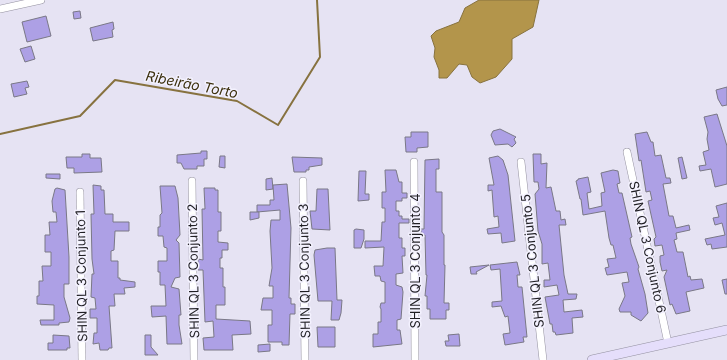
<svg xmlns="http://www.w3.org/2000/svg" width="727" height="360" font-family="Inter,sans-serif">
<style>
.water{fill:#b3954b;stroke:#87723f}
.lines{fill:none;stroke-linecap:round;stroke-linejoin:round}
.stream{stroke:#87723f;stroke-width:2}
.building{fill:#ada0e5;stroke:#7a7886}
.street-casing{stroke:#9491a0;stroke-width:8}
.secondary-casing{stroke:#9491a0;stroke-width:10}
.street{stroke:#fff;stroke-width:7}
.secondary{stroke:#e5defb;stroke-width:9}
.labels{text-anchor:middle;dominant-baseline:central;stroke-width:3;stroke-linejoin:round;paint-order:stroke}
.street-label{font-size:13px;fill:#201f24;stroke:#f3f1fe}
.water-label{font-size:14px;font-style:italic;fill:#3c300e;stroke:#f3f1fe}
</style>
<rect width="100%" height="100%" fill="#e6e3f3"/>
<polygon class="water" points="479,0 539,0 533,27 512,39 512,59 496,77 480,83 472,77 467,65 459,64 447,78 439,78 439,70 434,57 435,48 431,36 436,31 459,22 465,8"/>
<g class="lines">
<polyline class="stream" points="0,134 80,116 115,80 237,101 278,125 320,57 317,0"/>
</g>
<g class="building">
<polygon points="80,11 81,18 74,19 73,12"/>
<polygon points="46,16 51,36 27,42 22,22"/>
<polygon points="113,22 114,29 112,30 113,37 93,41 90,28"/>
<polygon points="31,46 35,59 25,62 20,49"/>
<polygon points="27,81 29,87 25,88 27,94 14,97 11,84"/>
<polygon points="727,87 727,105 722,106 718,99 716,90"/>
<polygon points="717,114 727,146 727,184 715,187 711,169 700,171 699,166 706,165 703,152 709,150 707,139 708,132 704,117"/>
<polygon points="500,129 516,137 514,139 516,143 512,147 508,144 495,145 491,135 493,131"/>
<polygon points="411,132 428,132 428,147 417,148 417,152 406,152 405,137 411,137"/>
<polygon points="647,132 651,142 653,142 655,156 661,155 666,178 670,178 671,183 663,184 669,216 673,216 676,228 689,225 690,230 676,233 677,239 674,240 677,252 683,252 688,277 690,276 691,280 702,279 704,288 686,292 690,311 676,314 672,304 670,305 664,277 667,270 662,271 660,262 660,256 664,255 662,245 655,246 654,239 656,237 648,201 652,200 650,191 646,192 641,160 639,161 635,134"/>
<polygon points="201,151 207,151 207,159 204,159 204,166 197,166 197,169 184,169 181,163 177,163 177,155 201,153"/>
<polygon points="82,154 90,154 90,158 101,158 102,172 74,173 74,168 67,168 66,157 82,157"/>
<polygon points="533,154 541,154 541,164 547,163 546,188 551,187 556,211 560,211 561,220 565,219 566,225 559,225 564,275 568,294 577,294 576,299 563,300 564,312 582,310 583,317 572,318 573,333 556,335 555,332 553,332 552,324 550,324 545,297 559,295 557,285 544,287 544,280 550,280 548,263 542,264 542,244 538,231 535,194 539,189 538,182 534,182"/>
<polygon points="220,156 225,156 225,168 219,167"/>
<polygon points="498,156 503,160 508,175 515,241 502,243 501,233 488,234 487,229 499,227 498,216 494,217 492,190 488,191 488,185 494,185 489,158"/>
<polygon points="292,157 322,158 322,165 309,167 309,170 306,170 306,172 294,172"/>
<polygon points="682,157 687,178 682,179 678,158"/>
<polygon points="439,159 439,169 436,169 436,192 442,192 442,232 444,235 444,265 445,265 444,303 449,303 449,310 446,310 446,319 430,319 430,309 427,309 427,296 425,296 427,275 426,275 425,235 421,235 421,229 424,229 425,160"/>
<polygon points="385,170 396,170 399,182 402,182 402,193 407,193 407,198 402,198 402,201 396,201 396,211 399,211 399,216 402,216 402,219 409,219 409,223 399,223 399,238 402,238 402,248 405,248 405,256 402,256 403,273 396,274 396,285 402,287 403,292 401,319 397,320 397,330 400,330 402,344 373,347 373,334 378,334 378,322 381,322 381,309 380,307 381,303 385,303 385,282 381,281 380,276 375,276 374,266 383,266 384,247 365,248 365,241 381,241 382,222 385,222 385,208 382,208 382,192 386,192"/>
<polygon points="613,170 618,171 620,183 617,184 619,193 622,193 632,237 630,238 631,244 639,267 638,269 645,294 648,313 641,321 631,315 631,312 620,312 619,309 625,296 622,283 629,282 627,272 607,275 605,268 609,267 607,259 616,258 613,245 611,245 609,238 605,211 583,215 581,199 580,199 576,181 578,180 578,179 588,177 591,192 587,193 589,209 602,206 601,193 605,192 601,173"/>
<polygon points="359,171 366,171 365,194 369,194 369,200 358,201"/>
<polygon points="46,174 60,174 60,179 46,178"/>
<polygon points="272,178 273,189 266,190 266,179"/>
<polygon points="287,184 291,228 289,298 291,298 291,304 295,304 295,314 290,314 289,345 282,345 282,342 268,342 268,325 272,325 272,310 261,310 263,298 273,298 273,286 269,286 272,268 270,231 271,220 280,220 280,210 257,212 257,205 270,205 270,200 274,200 273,185"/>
<polygon points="93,185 101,186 101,190 104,190 105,214 113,214 113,222 129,222 129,231 115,231 114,250 111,251 111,261 118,261 118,278 120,278 120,280 135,282 135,287 124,288 125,294 114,294 115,306 109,306 112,348 109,348 108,350 100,350 99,343 93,344 94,333 97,333 97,318 90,318 90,309 96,309 95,298 91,297 92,274 94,274 92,259 91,214 94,214"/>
<polygon points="160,186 175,186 178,198 180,235 176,240 179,243 180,277 175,278 171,287 179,289 181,315 179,315 179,325 182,344 167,344 166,316 152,317 151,306 166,306 165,285 160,285 160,272 158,272 158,261 167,261 167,248 164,247 163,236 158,236 158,227 160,227 160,215 162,213"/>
<polygon points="57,188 65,190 69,257 69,284 64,284 64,297 70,318 69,322 59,323 59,325 41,325 40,320 54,320 54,305 37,304 37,296 39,296 39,281 43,281 42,266 51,266 51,252 45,252 45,235 50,235 49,222 57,222 56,212 53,212 52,201 55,189"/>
<polygon points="204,188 215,188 215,190 218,190 218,212 221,212 221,231 218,231 218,242 228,243 228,250 222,250 222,258 220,258 220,268 223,268 223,287 225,287 225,305 216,305 216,319 250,321 251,334 232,335 233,350 204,350 203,338 214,337 213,321 205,322 203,270 198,270 198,259 203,260 202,209 205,209"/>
<polygon points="317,189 328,189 330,230 312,229 310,211 316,211"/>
<polygon points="727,203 727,247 712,249 711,244 707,245 705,239 725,235 722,223 715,225 713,218 719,217 716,206"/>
<polygon points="250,212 259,212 259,218 250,220"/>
<polygon points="356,229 364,230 364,239 361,248 354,248 354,230"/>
<polygon points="327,248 335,248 337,300 342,300 341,313 339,320 331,320 332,301 318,301 314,255 315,250"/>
<polygon points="517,262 520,275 517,275 518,287 522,287 527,337 523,337 524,342 505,345 503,334 510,333 508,316 505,317 501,306 492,307 492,302 502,301 500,269 491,270 490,265"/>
<polygon points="489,265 476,272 477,274 471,274 470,267"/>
<polygon points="727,279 727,294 725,294 722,280"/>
<polygon points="317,327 335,327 335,347 318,347"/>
<polygon points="459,334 460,346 446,346 445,341 449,341 448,335"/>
<polygon points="53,335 69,336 70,348 67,348 67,350 48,350 48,343 53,343"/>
<polygon points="145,335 151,335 151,347 158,355 145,355"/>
<polygon points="270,344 270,351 258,352 258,345"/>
</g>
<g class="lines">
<g class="street-casing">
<g id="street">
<polyline points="0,9 41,0"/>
<polyline points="627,152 668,343"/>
<polyline points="414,162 415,360"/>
<polyline points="521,162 543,360"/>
<polyline points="192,181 194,360"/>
<polyline points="303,181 305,360"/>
<polyline points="80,192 82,360"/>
</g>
</g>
<g class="secondary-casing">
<polyline id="secondary" points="592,360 727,330"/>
</g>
<use href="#street" class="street"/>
<use href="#secondary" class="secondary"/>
</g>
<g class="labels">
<g class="street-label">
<text transform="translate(648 247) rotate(78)">SHIN QL 3 Conjunto 6</text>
<text transform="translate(415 261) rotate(-90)">SHIN QL 3 Conjunto 4</text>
<text transform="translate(532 261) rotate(-96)">SHIN QL 3 Conjunto 5</text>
<text transform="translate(193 271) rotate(-91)">SHIN QL 3 Conjunto 2</text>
<text transform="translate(304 271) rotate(-91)">SHIN QL 3 Conjunto 3</text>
<text transform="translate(81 276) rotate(-91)">SHIN QL 3 Conjunto 1</text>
</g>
<g class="water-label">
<text transform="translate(192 84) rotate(11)">Ribeirão Torto</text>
</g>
</g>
</svg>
